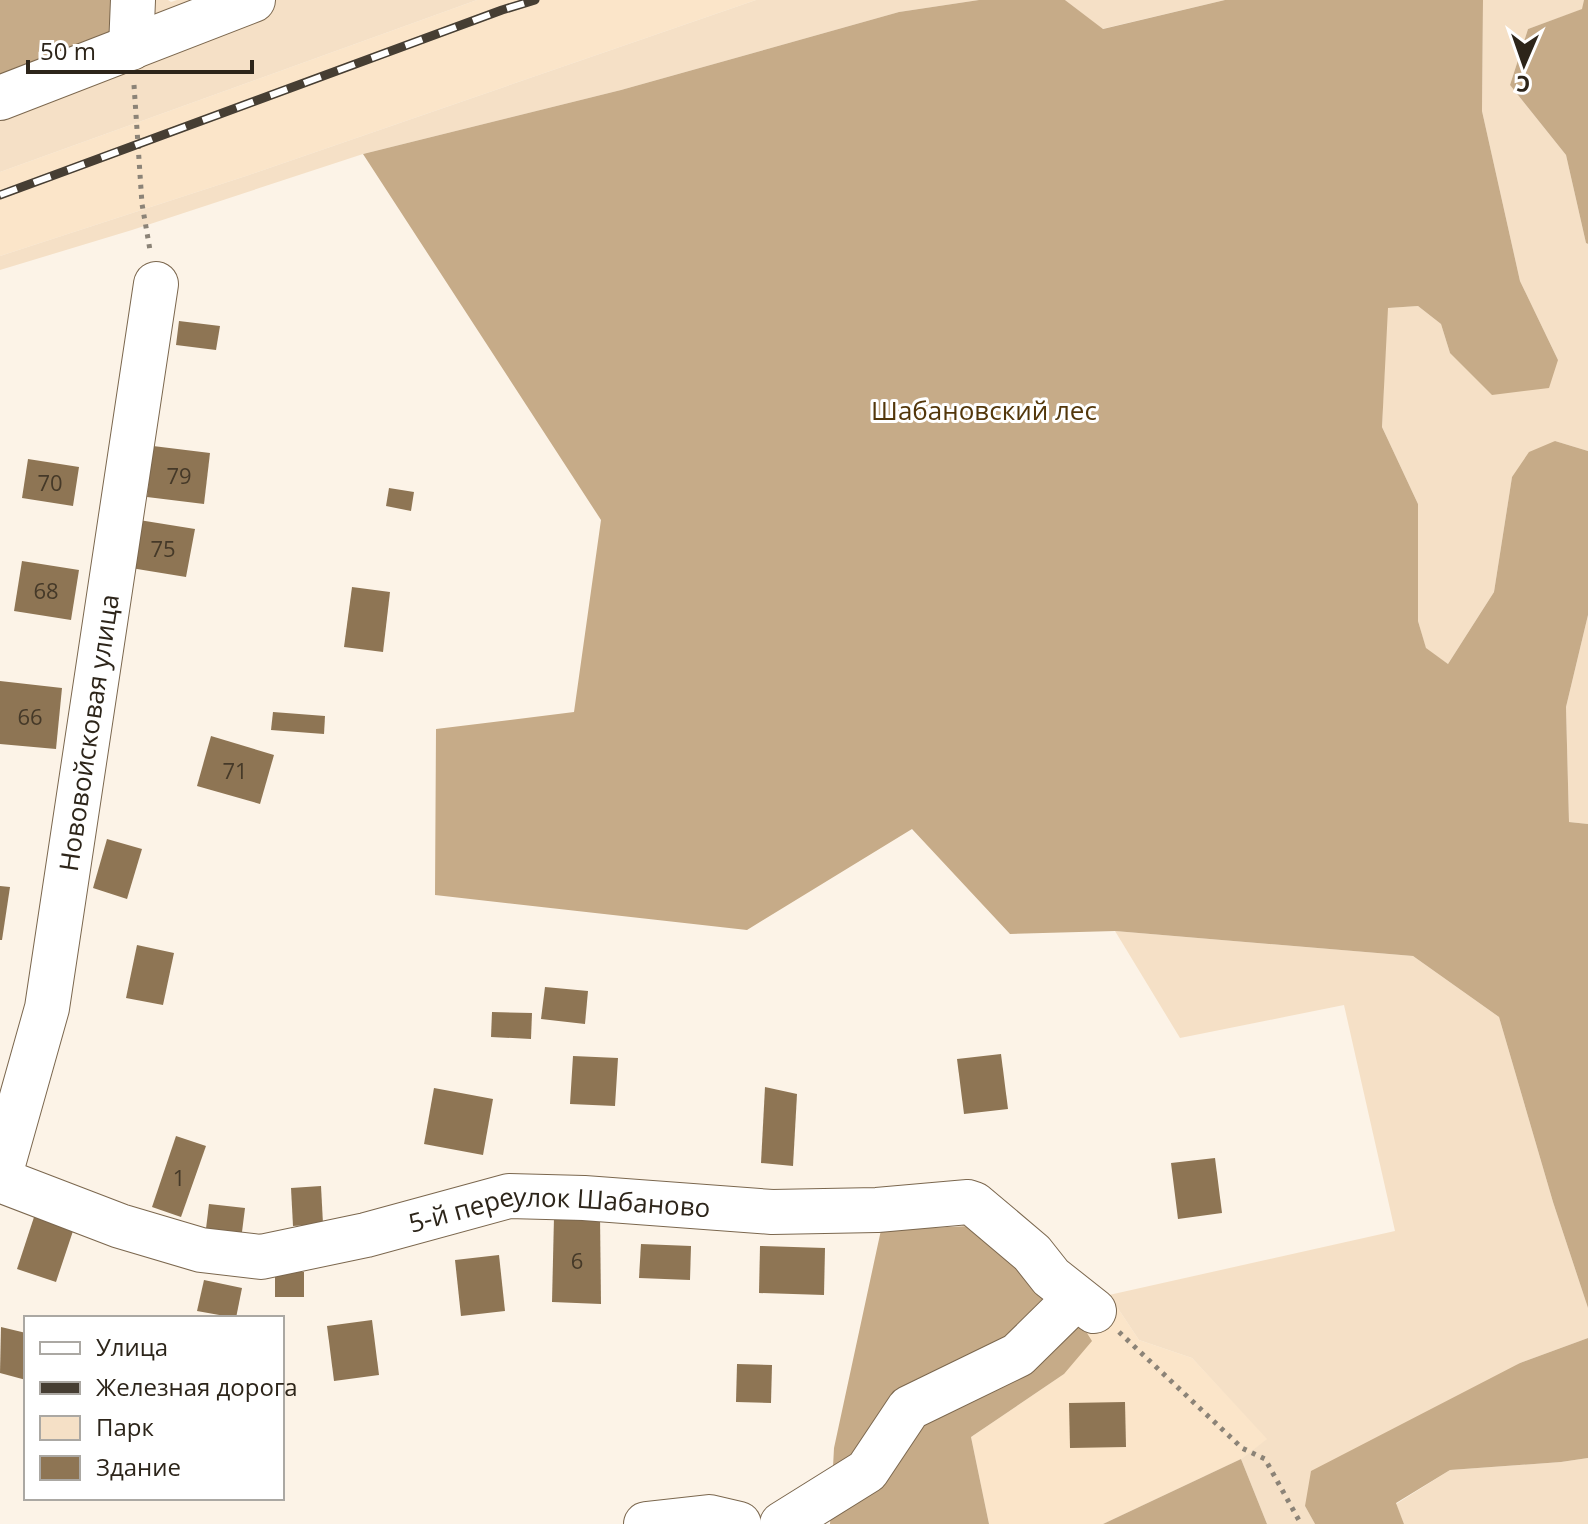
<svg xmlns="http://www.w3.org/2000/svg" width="1588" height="1524" font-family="'Open Sans',sans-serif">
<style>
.built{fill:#fbe5c9}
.green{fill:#f5e0c6}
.forest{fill:#c6ab88}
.building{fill:#8e7554}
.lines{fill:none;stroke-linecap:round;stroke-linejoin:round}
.minor-casing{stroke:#7b674e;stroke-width:46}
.path{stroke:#8b8377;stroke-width:5;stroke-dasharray:4 6;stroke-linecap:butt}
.minor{stroke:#fff;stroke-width:44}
.rail-casing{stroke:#463e33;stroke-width:9}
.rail{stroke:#fff;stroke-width:6;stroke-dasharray:18;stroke-linecap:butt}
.labels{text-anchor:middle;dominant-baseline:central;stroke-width:6;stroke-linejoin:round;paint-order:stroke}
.number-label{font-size:22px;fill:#453928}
.park-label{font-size:26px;fill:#53370b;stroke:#fff}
.street-label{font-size:26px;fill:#2d251a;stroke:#fff}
</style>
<rect width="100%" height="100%" fill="#fcf3e7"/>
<g class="built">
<polygon points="477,0 756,0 246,176 0,256 0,172"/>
<polygon points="1109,1295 1139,1340 1192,1358 1268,1439 1241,1459 1103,1524 989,1524 971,1437 1064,1374 1068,1303"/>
</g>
<g class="green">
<polygon points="116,0 168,0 171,2 177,0 477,0 0,172 0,108"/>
<polygon points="756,0 979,0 899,12 621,90 363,154 132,230 0,270 0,256 246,176"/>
<polygon points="1065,0 1225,0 1102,29"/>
<polygon points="1483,0 1584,0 1583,9 1528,29 1510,85 1566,155 1586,243 1588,244 1588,451 1555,441 1512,477 1494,592 1448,664 1426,649 1418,621 1418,504 1382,427 1387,308 1418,306 1441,324 1450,353 1558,360 1520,281 1482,111"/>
<polygon points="1588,615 1588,824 1569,822 1566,707"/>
<polygon points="1115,931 1413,956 1499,1017 1553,1202 1588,1308 1588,1338 1520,1363 1305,1506 1315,1524 1267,1524 1241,1459 1267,1439 1192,1358 1139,1340 1109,1295 1395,1231 1344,1005 1180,1038"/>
<polygon points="1588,1458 1588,1524 1404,1524 1396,1504 1450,1470 1561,1462"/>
</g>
<g class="forest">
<polygon points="0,0 116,0 113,37 0,80"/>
<polygon points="979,0 1065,0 1103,29 1225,0 1483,0 1482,111 1520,281 1558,360 1549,388 1492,395 1450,353 1441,324 1418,306 1388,308 1382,427 1418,504 1418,621 1426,648 1448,664 1494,592 1512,477 1529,452 1555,441 1588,451 1588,615 1566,707 1569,822 1588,824 1588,1308 1553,1202 1499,1017 1413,956 1115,931 1010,934 912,829 747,930 435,895 436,729 574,712 601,520 363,154 621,90 899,12"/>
<polygon points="1584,0 1588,0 1588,244 1586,243 1566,155 1510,85 1528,29 1582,9"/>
<polygon points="970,1226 1068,1303 1092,1341 1064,1374 971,1437 989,1524 830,1524 834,1448 881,1230"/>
<polygon points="1588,1338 1588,1458 1561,1462 1450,1470 1396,1503 1404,1524 1315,1524 1305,1506 1311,1471 1520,1363"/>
<polygon points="1241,1459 1267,1524 1103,1524"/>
</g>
<g class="building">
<polygon points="179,321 220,326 216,350 176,345"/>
<polygon points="153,446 210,453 204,504 147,497"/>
<polygon points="28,459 79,467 73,506 22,498"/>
<polygon points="389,488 414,492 411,511 386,506"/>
<polygon points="139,520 195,529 186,577 131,568"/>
<polygon points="22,561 79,570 71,620 14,611"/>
<polygon points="352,587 390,592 383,652 344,647"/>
<polygon points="0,681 62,688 56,749 0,744"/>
<polygon points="273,712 325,716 324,734 271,730"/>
<polygon points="211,736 274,755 260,804 197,786"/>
<polygon points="107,839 142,849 127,899 93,888"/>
<polygon points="0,886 10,887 2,940 0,940"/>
<polygon points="137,945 174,953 163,1005 126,998"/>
<polygon points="545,987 588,991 585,1024 541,1019"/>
<polygon points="492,1012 532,1013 531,1039 491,1037"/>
<polygon points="1001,1054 1008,1109 964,1114 957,1059"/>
<polygon points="573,1056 618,1058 615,1106 570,1104"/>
<polygon points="765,1087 797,1094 793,1166 761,1163"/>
<polygon points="434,1088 493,1099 483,1155 424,1144"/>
<polygon points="176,1136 206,1146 181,1217 152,1207"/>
<polygon points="1215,1158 1222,1213 1178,1219 1171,1163"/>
<polygon points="321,1186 323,1224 293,1226 291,1188"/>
<polygon points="209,1204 245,1208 241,1240 205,1237"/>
<polygon points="36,1211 75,1225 56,1282 17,1269"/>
<polygon points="600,1215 601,1304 552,1302 554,1217"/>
<polygon points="641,1244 691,1246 690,1280 639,1278"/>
<polygon points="760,1246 825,1248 824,1295 759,1293"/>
<polygon points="499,1255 505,1311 461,1316 455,1260"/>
<rect x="275" y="1272" width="29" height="25"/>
<polygon points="204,1280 242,1288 236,1318 197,1311"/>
<polygon points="372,1320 379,1375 334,1381 327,1326"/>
<polygon points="1,1327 26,1333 26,1380 0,1373"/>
<polygon points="737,1364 772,1365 771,1403 736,1402"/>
<polygon points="1125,1402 1126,1447 1070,1448 1069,1403"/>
</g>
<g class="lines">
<g class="minor-casing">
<g id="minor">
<polyline points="131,48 133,0"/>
<polyline points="0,98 253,0"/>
<path id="s1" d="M0 1175 47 1008 156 284"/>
<path id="s2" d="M0 1180 120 1226 201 1250 261 1257 366 1235 509 1196 584 1198 772 1212 877 1210 968 1202 974 1204 1032 1253 1051 1277 1094 1311"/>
<polyline points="646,1524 709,1517 739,1524"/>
<polyline points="782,1524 867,1471 909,1408 1018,1355 1076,1298"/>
</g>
</g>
<g class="path">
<polyline points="134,85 142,204 150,250"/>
<polyline points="1119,1332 1242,1448 1265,1459 1301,1524"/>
</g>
<use href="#minor" class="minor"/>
<g class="rail-casing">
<polyline id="rail" points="0,195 502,10 535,0"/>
</g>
<use href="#rail" class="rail"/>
</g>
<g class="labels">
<g class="number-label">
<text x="179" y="475">79</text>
<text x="50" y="482">70</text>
<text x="163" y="548">75</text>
<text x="46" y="590">68</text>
<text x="30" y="716">66</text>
<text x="235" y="770">71</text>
<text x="179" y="1177">1</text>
<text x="577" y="1260">6</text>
</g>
<g class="park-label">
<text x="984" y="410">Шабановский лес</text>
</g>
<g class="street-label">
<text stroke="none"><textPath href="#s1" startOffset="452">Нововойсковая улица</textPath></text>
<text stroke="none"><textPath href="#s2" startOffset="578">5-й переулок Шабаново</textPath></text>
</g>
</g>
<rect x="24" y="1316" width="260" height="184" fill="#ffffff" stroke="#aba8a3" stroke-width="2"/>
<rect x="40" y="1342" width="40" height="12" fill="#ffffff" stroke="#aba8a3" stroke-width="2"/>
<text x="96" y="1356" font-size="24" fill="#2d251a">Улица</text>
<rect x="40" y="1382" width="40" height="12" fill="#463e33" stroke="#aba8a3" stroke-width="2"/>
<text x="96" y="1396" font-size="24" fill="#2d251a">Железная дорога</text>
<rect x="40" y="1416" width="40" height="24" fill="#f5e0c6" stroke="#aba8a3" stroke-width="2"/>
<text x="96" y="1436" font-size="24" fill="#2d251a">Парк</text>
<rect x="40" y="1456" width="40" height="24" fill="#8e7554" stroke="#aba8a3" stroke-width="2"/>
<text x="96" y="1476" font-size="24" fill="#2d251a">Здание</text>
<g transform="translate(1524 64) rotate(182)" stroke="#ffffff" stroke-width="6" paint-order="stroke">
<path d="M0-6L14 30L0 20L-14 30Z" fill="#2d251a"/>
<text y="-12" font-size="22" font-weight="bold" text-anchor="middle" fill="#2d251a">С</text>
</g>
<path d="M28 60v12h224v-12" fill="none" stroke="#2d251a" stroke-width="4"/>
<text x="40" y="60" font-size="24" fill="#2d251a" stroke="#ffffff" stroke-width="6" paint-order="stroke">50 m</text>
</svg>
